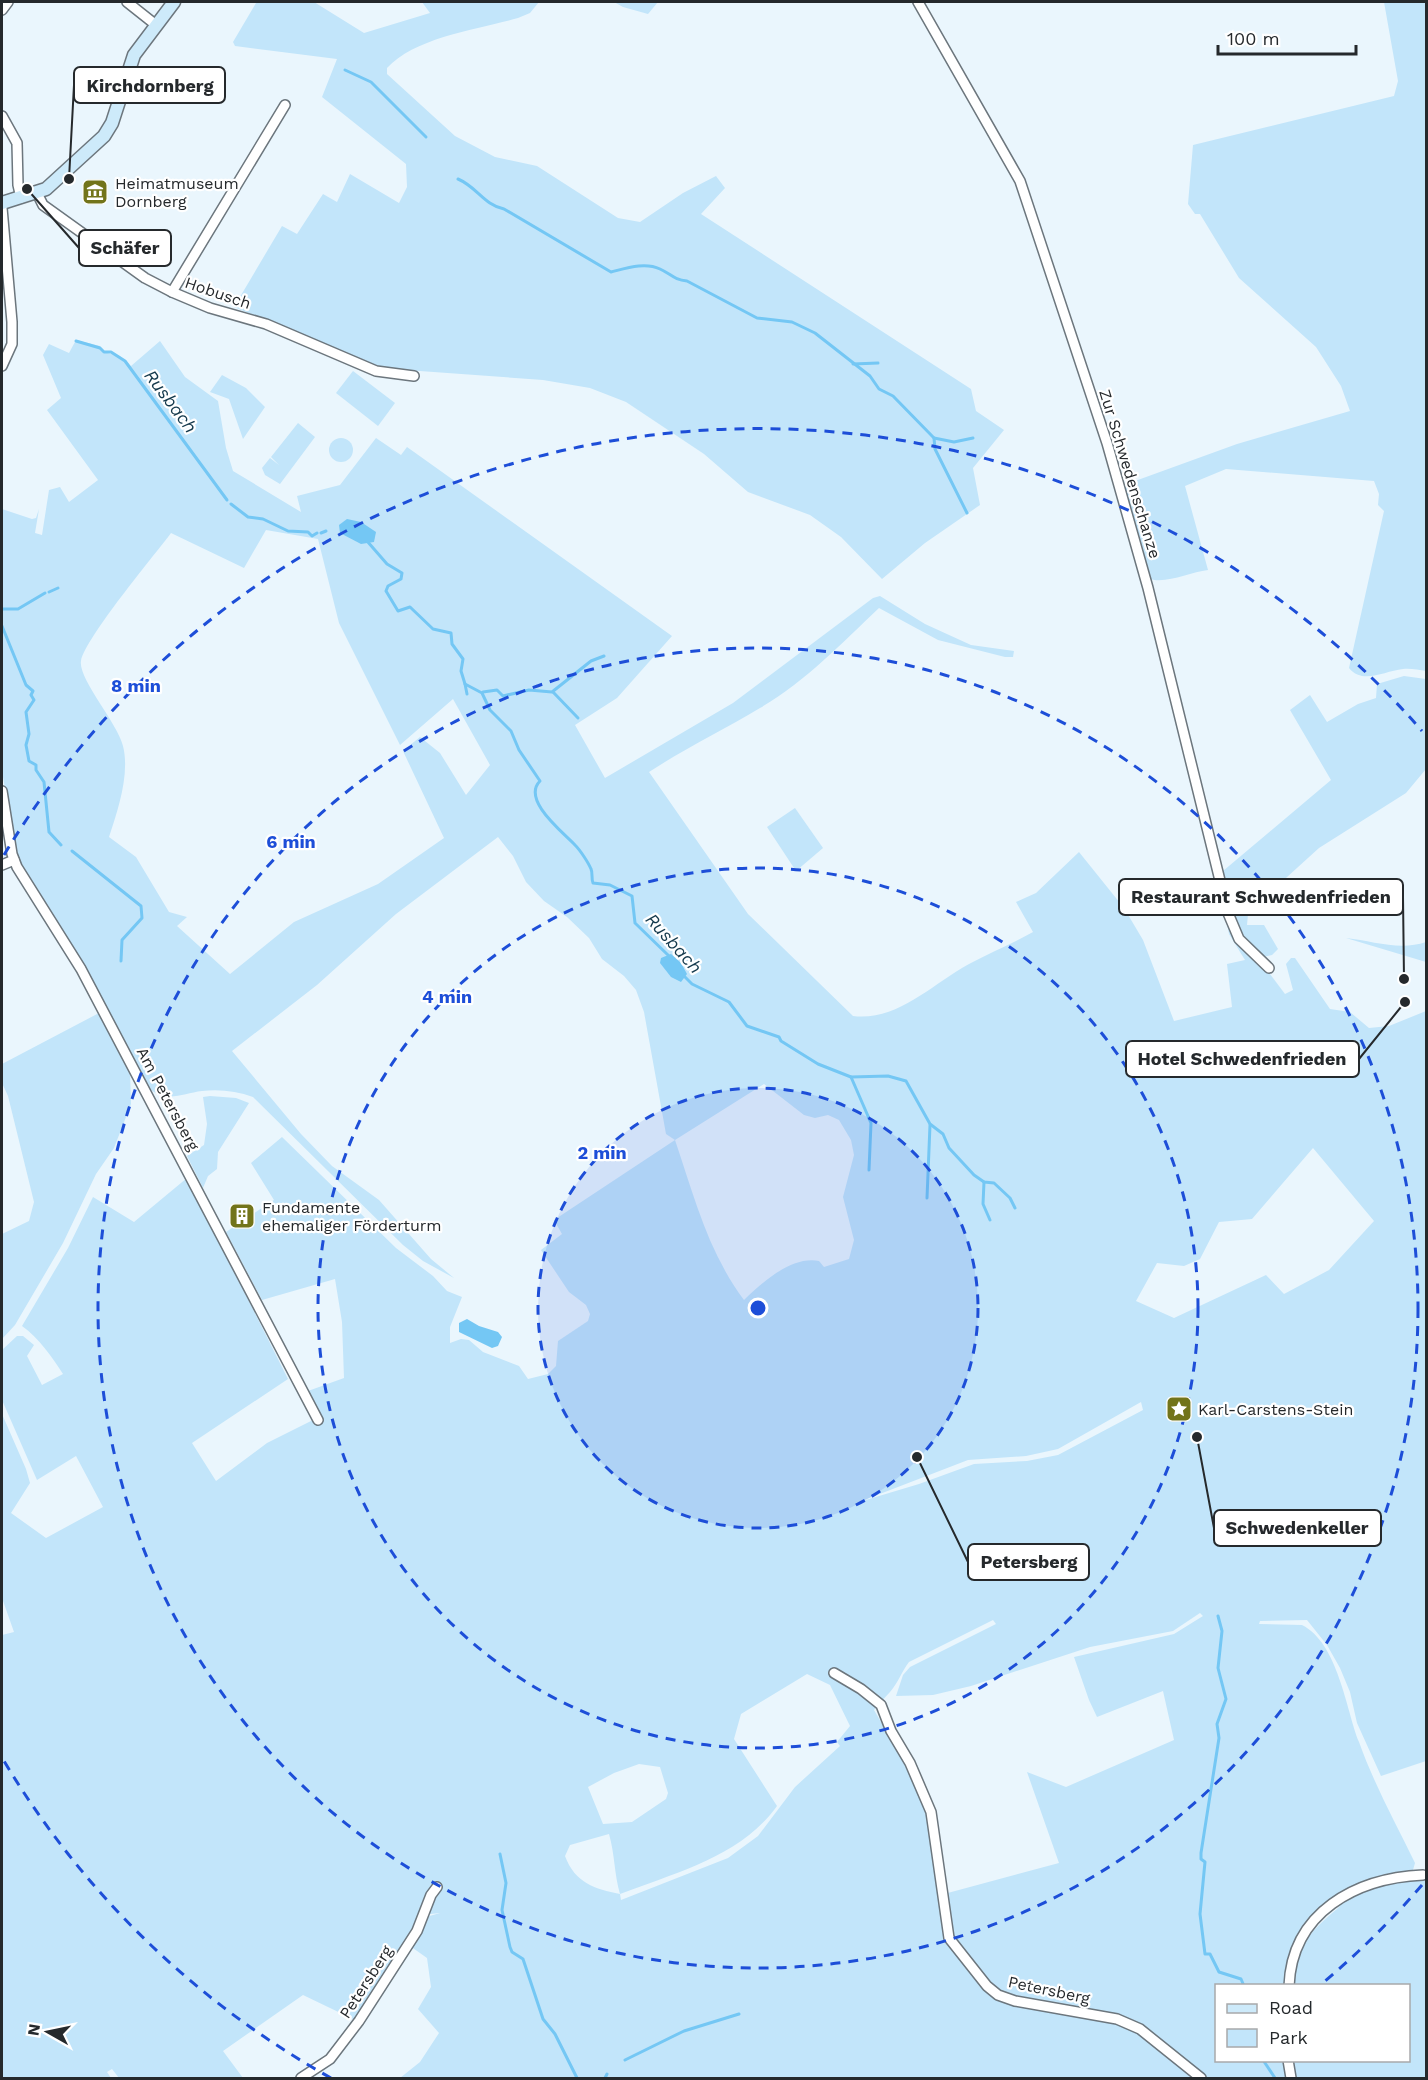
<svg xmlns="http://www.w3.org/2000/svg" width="1428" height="2080" font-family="'Work Sans',sans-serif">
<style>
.green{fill:#c2e5fa;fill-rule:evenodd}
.water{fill:#74c7f4}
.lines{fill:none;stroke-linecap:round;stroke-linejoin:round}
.stream{stroke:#74c7f4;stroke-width:3}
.street-casing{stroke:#6c767d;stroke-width:12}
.secondary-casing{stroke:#6c767d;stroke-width:15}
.street{stroke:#fff;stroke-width:9}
.secondary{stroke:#cdeafa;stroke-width:12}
.ring{fill:none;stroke:#1d4ed8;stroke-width:3;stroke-dasharray:10 8}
.labels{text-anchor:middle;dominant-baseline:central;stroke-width:4.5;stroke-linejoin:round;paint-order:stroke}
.poi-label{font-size:16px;fill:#25292c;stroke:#fff;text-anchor:start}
.street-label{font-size:16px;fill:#25292c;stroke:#fff}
.water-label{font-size:18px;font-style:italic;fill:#14394c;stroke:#fff}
.centre{fill:#1d4ed8;stroke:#fff;stroke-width:3}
.ring-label{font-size:18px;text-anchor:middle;font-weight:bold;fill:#1d4ed8;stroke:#fff;stroke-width:4.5;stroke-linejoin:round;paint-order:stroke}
.leader{fill:none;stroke:#25292c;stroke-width:2}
.callout-dot{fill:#25292c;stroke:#fff;stroke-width:2}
.callout{fill:#fff;stroke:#25292c;stroke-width:2}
.callout-label{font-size:18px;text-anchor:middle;font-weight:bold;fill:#25292c}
</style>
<rect width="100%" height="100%" fill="#eaf6fd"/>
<g class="green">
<path d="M253 2H314L364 33 430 13 422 2H539L530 13 518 18C479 29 415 37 387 68V74L455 136 495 157 537 166 618 218 640 222 683 193 716 176 725 188 701 214 971 389 976 411 1004 430 973 468 980 505 925 543 882 579 841 537 810 515 748 492 704 454 626 402 590 388 543 380 378 368 234 307 282 226 297 234 323 194 337 202 350 174 399 203 407 187 406 164 322 97 337 59 235 46 233 42 256 3Z"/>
<polygon points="614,2 658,2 648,14 623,7"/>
<path d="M1384 2H1426V671C1419 670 1410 668 1403 669 1384 671 1363 685 1349 668L1384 511 1378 505 1379 494 1374 481 1226 469 1185 486 1208 570C1190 572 1167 584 1150 579L1124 485 1237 444 1350 411 1341 386 1316 347 1239 278 1200 214H1195L1188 204 1193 145 1394 96 1398 81Z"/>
<path d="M76 340 100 346 103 352 120 356 131 366 160 341 185 377 218 401 226 448 233 471 301 512 297 496 340 485 376 438 401 455 407 447 672 636 617 698 575 725 605 778 733 703 873 598 880 596 925 624 971 645 1014 651 1013 657H1005L938 640 879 608C842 643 805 682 760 708 723 730 686 748 649 772L748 914 853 1016C895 1021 927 989 962 968 984 955 1010 945 1033 932L1016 902 1036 893 1079 852 1124 908 1143 940 1174 1021 1232 1007 1227 964 1245 960 1229 934 1224 908 1231 906 1223 871 1331 780 1290 710 1310 695 1327 722 1358 704 1376 698 1377 684 1404 676 1426 679V769L1406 793 1319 848 1254 907 1248 914 1247 925H1264L1278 949 1272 955 1263 957 1267 970 1285 994 1293 990 1286 964 1291 958H1295L1330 1009 1350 1012 1369 1028 1389 1026 1426 1011V1761L1381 1776 1357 1723 1350 1692 1340 1668 1327 1645 1307 1620 1260 1621 1259 1624 1302 1625C1338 1643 1346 1709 1359 1742 1374 1784 1396 1824 1415 1863L1413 1870C1362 1879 1330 1886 1302 1934 1292 1951 1286 1965 1286 1985L1216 1986V2060L1284 2061 1286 2078H400L420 2062 439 2033 418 2009 431 1987 427 1958 410 1946 426 1917 440 1913 421 1915 355 2020 303 1995 223 2051 243 2078H119L112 2069 107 2072 111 2078H2V1635L14 1632 2 1598V1414L26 1469 30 1483 11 1513 46 1538 103 1507 76 1456 37 1480 2 1400V1350L17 1336H23L34 1345 27 1356 42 1385 63 1374C52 1357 39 1338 22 1326L68 1248 93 1197 134 1222 187 1178 288 1379 192 1443 216 1481 267 1443 321 1416 308 1391 344 1378 342 1322 335 1279 262 1300 226 1232 274 1200 251 1163 282 1137 396 1248 433 1276 447 1291 462 1297 450 1327V1343L461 1339 469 1340 483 1352 519 1366 528 1379 548 1374 556 1366 558 1341 588 1321 590 1314 586 1305 569 1292 541 1250 562 1234 554 1220 675 1140 666 1134 644 1012 636 990 624 976 602 959 589 938 567 917 544 901 526 882 513 856 498 837 396 914 317 985 232 1051 301 1134 332 1166 379 1200 431 1259 454 1278 423 1261 403 1245 253 1097C237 1091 219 1089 202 1091 184 1093 168 1103 151 1090L76 951 21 864 16 853 2 771V509L32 519 36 518 39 509 35 533 42 535 49 490 60 487 69 502 98 480 47 410 61 398 43 355 49 344 69 353ZM266 530 318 539 339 623 400 745 453 699 490 765 466 795 440 753 420 737 403 751 444 838 378 884 294 922 230 974 177 926 187 917 169 912 136 857 109 837C118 810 130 774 123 746 117 722 78 679 81 661 86 637 153 557 171 533L244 568ZM764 1084 804 1115 815 1118 828 1115 839 1120 851 1140 854 1155 843 1197 854 1240 849 1259 824 1267 819 1261C791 1256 763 1282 744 1300 708 1252 694 1196 675 1140ZM1313 1148 1374 1221 1329 1270 1284 1294 1266 1275 1174 1318 1136 1301 1157 1263 1184 1266 1200 1259 1219 1222 1252 1219ZM1141 1402 1143 1410 1058 1455 1027 1461 974 1464 919 1484 859 1502 968 1460 1026 1456 1058 1449ZM1200 1613 1203 1616 1174 1634 1074 1657 1089 1700 1097 1717 1163 1691 1174 1740 1066 1787 1027 1772 1059 1863 944 1894 954 1933 944 1931 928 1814 909 1770 874 1710C879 1703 885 1698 890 1692 898 1683 902 1671 909 1662L993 1620 996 1624 910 1667 903 1675 896 1696 933 1695 971 1686 1090 1647 1173 1631ZM807 1674 830 1685 850 1726 837 1742 840 1746 795 1787 758 1836 728 1858 621 1900 620 1894C677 1872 740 1857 777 1806L734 1739 741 1714ZM639 1764 660 1767 668 1793 666 1799 632 1822 603 1824 588 1787 614 1773ZM609 1834C615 1855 614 1873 620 1894 595 1889 575 1883 565 1856L570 1845Z"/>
<polygon points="353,371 395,403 378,426 336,393"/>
<polygon points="222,375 246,388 265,407 243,439 229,399 210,392"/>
<polygon points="298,423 315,437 280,484 265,475 262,468 270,458 279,465 271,457"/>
<circle cx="341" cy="450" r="12"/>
<polygon points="795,808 823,848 796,871 767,827"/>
<path d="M1346 938C1373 941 1400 951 1426 942V962Z"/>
<polygon points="99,1013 130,1071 131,1104 114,1148 96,1174 63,1243 15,1325 2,1339 2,1234 29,1221 34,1202 8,1096 2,1083 2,1064"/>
<polygon points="210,1096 236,1098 249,1103 218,1152 217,1169 208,1176 203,1188 187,1156 204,1145 207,1124 203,1097"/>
<path d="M1426 1880V2078H1295L1293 2061 1408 2060V1986H1292C1300 1944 1305 1936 1337 1909 1342 1904 1348 1896 1354 1893 1375 1882 1404 1882 1426 1880Z"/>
</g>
<g class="water">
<polygon points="347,519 361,522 376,532 374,542 361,544 340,533 339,525"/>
<polygon points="671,954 681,963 687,974 681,982 671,977 660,963 661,958"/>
<polygon points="467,1319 479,1326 498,1332 502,1337 498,1346 492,1348 459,1332 459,1323"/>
</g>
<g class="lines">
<g class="stream">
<polyline points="345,70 371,82 426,137"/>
<path d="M458 179C477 187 484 205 504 209L611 272C627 268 645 262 660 269 671 274 674 280 687 281L757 318 792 322 815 333 870 376 879 389 893 396 934 438 935 449 967 513"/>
<polyline points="76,341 100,348 104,352 111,352 125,361 227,500"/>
<polyline points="853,364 878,363"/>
<polyline points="934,438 954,442 973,438"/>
<polyline points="231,504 248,517 263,519 288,531 308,532 312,536 317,533"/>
<polyline points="321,533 326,531"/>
<path d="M367 541 387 564 402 573 401 579 388 586 386 591 398 611 410 607 433 629 451 633 452 644 463 659 461 671 465 684 482 693 490 710 511 731 519 750 540 781C521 800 564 833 575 845 580 850 588 862 591 869 593 873 591 878 593 883L610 885 632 896 635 923 669 956"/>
<polyline points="49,592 58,588"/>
<polyline points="2,609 18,609 45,593"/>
<polyline points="2,626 26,685 33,691 31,695 34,700 26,712 29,734 26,745 29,761 36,765 36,770 44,782 49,832 61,845"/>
<polyline points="465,684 467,694"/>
<polyline points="483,692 497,690 503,696 529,690 552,692 591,661 604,656"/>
<polyline points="553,692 578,718"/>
<polyline points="72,851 141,906 142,918 122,940 121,961"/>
<polyline points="684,976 692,984 729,1002 747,1026 779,1037 781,1041 818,1064 851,1077 888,1076 906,1081 930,1124 943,1134 949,1148 974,1175 984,1182 994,1183 1010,1198 1015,1208"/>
<polyline points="851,1077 871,1123 869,1170"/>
<polyline points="984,1182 983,1204 990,1220"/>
<polyline points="927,1198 930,1125"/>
<polyline points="1218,1616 1222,1631 1218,1668 1226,1699 1217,1724 1219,1738 1201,1853 1201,1859 1205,1862 1200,1914 1205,1954 1210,1954 1219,1972 1241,1979 1244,1986"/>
<polyline points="500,1854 506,1883 502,1910 510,1947 512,1952 523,1959 543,2019 555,2034 577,2078"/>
<polyline points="625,2060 684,2031 739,2014"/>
<polyline points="1263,2060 1275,2078"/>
<polyline points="605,2078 607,2074"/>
</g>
<g class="street-casing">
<g id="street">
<polyline points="127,2 156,25"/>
<polyline points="918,2 1020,181 1107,443 1148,588 1228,913 1239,939 1269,968"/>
<polyline points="2,10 8,2"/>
<polyline points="2,116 17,143 18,185 21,198"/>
<polyline points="37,193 43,205 145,278 172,292 210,308 266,324 376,371 414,376"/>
<polyline points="2,208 12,322 12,344 2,366"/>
<polyline points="172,292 285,105"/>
<polyline points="2,791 12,854 17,867 81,969 318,1420"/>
<polyline points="2,865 14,860"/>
<polyline points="834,1673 861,1689 881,1705 891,1731 910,1763 931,1812 949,1938 987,1986 998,1995 1015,2001 1117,2019 1140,2029 1201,2078"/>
<path d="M1289 1986C1292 1912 1356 1878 1423 1875"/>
<polyline points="1288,2060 1291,2078"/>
<polyline points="301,2078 330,2059 359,2021 417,1931 431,1895 437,1887"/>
</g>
</g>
<g class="secondary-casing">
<polyline id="secondary" points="2,203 46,189 104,136 112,123 134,55 174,2"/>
</g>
<use href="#street" class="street"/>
<use href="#secondary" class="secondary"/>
</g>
<circle cx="758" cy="1308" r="220" fill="#1d4ed8" fill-opacity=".12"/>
<g class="ring">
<circle cx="758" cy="1308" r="220"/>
<circle cx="758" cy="1308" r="440"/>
<circle cx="758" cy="1308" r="660"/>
<path d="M1422 1885A880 880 0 0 1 1324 1982M331 2078A880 880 0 0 1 4 1761M4 855A880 880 0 0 1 1422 731"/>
</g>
<defs>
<g id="museum-square" transform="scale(1.35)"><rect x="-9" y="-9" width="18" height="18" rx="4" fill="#72741a" stroke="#fff"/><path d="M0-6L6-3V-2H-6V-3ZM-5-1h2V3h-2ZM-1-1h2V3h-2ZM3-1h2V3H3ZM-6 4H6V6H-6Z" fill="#fff"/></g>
<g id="building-square" transform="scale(1.35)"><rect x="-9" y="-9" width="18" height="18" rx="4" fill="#72741a" stroke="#fff"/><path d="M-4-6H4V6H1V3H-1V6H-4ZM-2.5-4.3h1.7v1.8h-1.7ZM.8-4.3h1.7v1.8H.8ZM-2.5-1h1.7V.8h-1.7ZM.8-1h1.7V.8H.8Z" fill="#fff"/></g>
<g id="sight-square" transform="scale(1.35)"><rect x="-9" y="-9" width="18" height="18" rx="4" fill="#72741a" stroke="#fff"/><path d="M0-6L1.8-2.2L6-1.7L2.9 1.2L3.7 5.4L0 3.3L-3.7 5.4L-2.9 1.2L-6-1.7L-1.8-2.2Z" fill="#fff"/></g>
</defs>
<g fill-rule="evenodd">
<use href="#museum-square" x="95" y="192"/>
<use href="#building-square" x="242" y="1216"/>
<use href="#sight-square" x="1179" y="1409"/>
</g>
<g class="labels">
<g class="poi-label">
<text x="115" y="183">Heimatmuseum<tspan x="115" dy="18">Dornberg</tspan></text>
<text x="262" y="1207">Fundamente<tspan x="262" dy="18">ehemaliger Förderturm</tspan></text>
<text x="1198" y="1409">Karl-Carstens-Stein</text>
</g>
<g class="street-label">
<text transform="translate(218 293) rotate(19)">Hobusch</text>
<text transform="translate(1130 474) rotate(73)">Zur Schwedenschanze</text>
<text transform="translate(168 1099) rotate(62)">Am Petersberg</text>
<text transform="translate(366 1982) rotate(-57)">Petersberg</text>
<text transform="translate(1049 1990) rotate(12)">Petersberg</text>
</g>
<g class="water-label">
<text transform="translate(171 401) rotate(53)">Rusbach</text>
<text transform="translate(674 943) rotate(48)">Rusbach</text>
</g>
</g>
<circle cx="758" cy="1308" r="9" class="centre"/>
<g class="ring-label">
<text x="136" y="692">8 min</text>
<text x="291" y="848">6 min</text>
<text x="447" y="1003">4 min</text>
<text x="602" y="1159">2 min</text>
</g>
<path class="leader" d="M69 179L74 85M27 189L79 248M1404 979L1403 897M1405 1002L1359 1059M1197 1437L1214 1528M917 1457L968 1562"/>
<g class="callout-dot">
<circle cx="69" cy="179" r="6"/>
<circle cx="27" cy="189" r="6"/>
<circle cx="1404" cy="979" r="6"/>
<circle cx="1405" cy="1002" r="6"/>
<circle cx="1197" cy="1437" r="6"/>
<circle cx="917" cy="1457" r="6"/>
</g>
<g class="callout">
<rect x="74" y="67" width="151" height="36" rx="6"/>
<rect x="79" y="230" width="92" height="36" rx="6"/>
<rect x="1119" y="879" width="284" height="36" rx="6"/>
<rect x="1126" y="1041" width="233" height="36" rx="6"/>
<rect x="1214" y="1510" width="167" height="36" rx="6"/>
<rect x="968" y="1544" width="121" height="36" rx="6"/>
</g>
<g class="callout-label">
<text x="150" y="92">Kirchdornberg</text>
<text x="125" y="254">Schäfer</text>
<text x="1261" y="903">Restaurant Schwedenfrieden</text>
<text x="1242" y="1065">Hotel Schwedenfrieden</text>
<text x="1297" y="1534">Schwedenkeller</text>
<text x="1029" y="1568">Petersberg</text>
</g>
<rect width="1428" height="2080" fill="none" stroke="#25292c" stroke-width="6"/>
<rect x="1215" y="1984" width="195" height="78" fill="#ffffff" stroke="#a8a9ab" stroke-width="1.5"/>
<rect x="1227" y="2004" width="30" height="9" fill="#cdeafa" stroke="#a8a9ab" stroke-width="1.5"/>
<text x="1269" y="2014" font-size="18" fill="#25292c">Road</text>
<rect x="1227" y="2029" width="30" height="18" fill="#c2e5fa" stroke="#a8a9ab" stroke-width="1.5"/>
<text x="1269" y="2044" font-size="18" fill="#25292c">Park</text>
<g transform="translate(48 2032) rotate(279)" stroke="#ffffff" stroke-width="4.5" paint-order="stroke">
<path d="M0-4.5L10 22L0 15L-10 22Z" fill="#25292c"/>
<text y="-9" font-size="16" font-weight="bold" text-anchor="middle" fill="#25292c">N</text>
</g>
<path d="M1218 45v9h138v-9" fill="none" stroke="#25292c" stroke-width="3"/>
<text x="1227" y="45" font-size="18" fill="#25292c" stroke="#ffffff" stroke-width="4.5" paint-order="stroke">100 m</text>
</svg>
